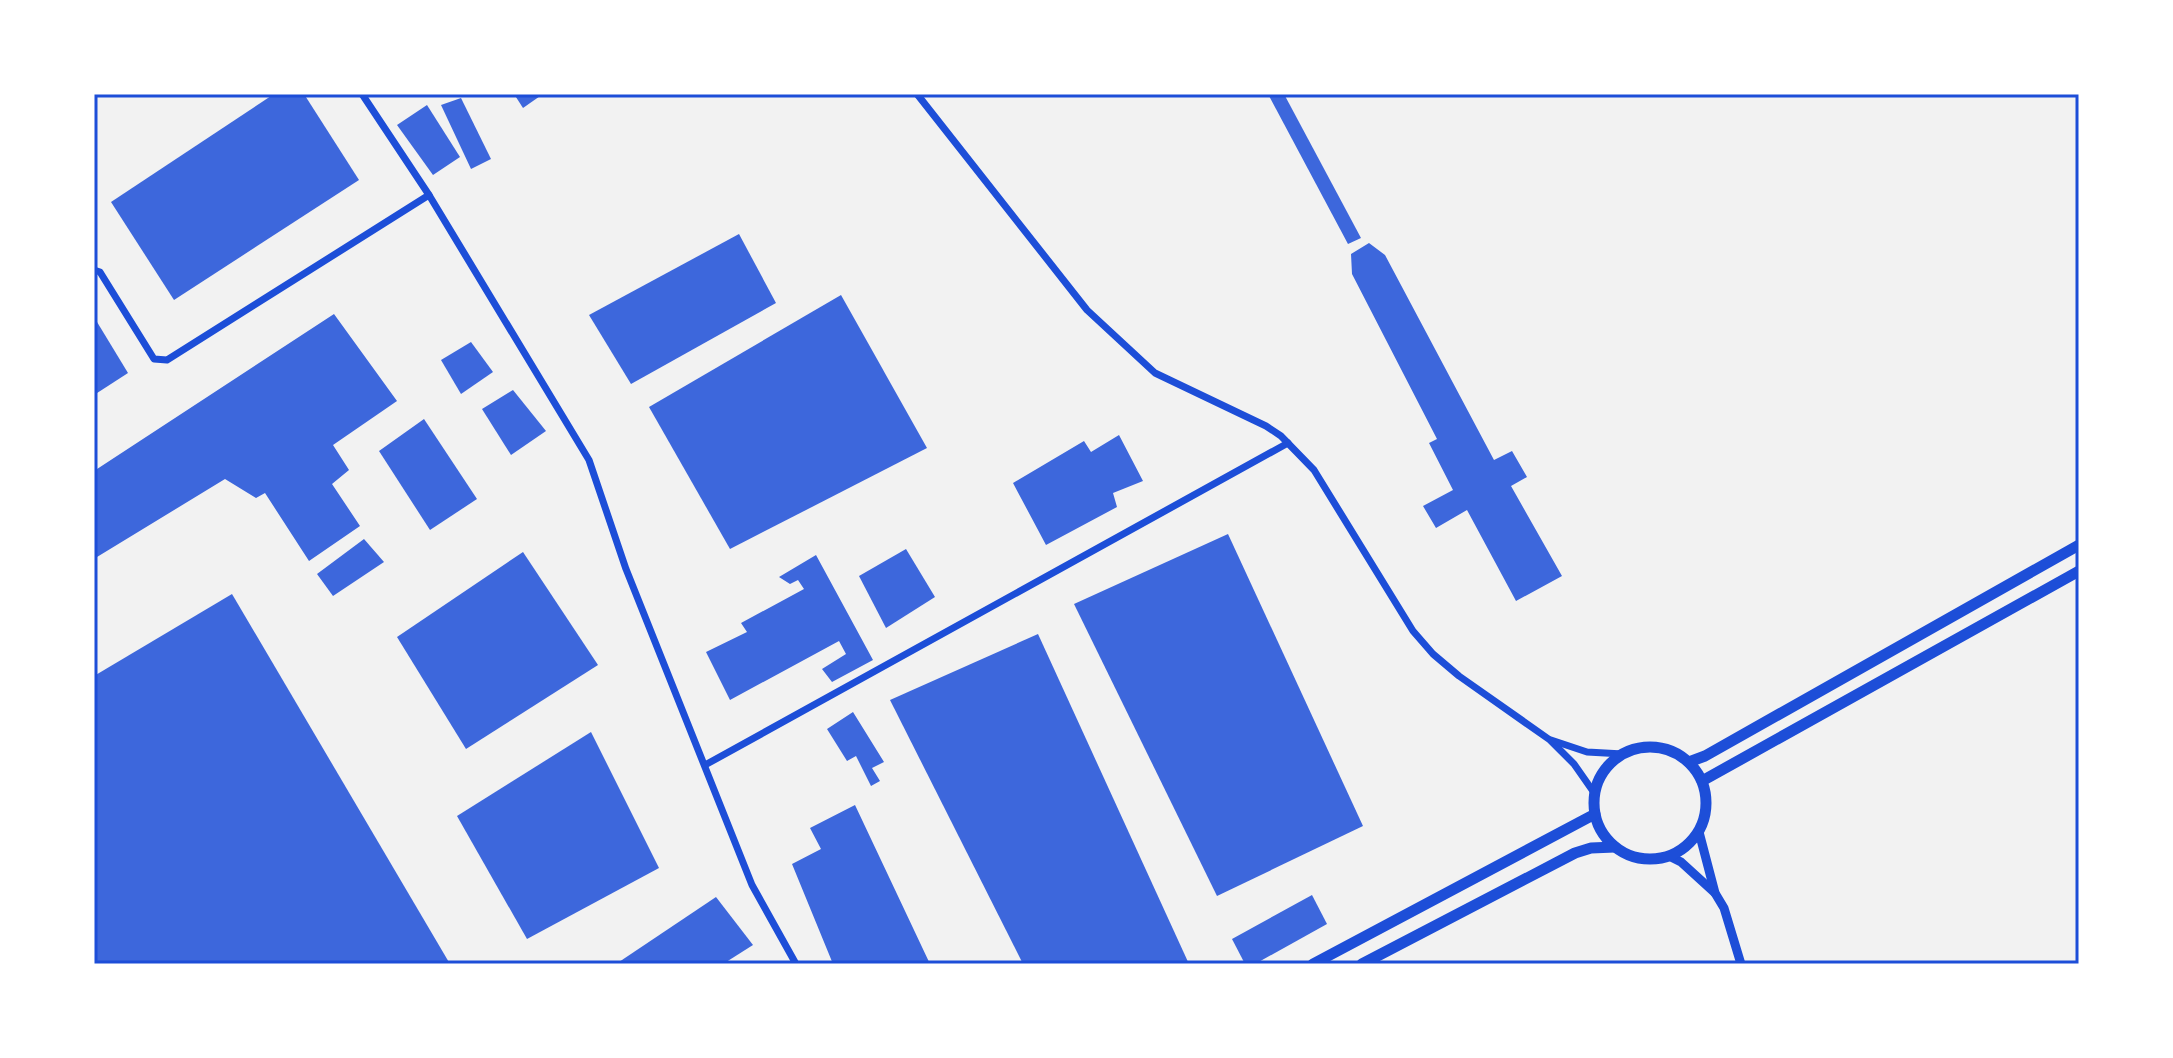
<svg xmlns="http://www.w3.org/2000/svg" width="2173" height="1058" font-family="Overpass,sans-serif">
<style>
.building{fill:#3d67dc}
.lines{fill:none;stroke-linecap:round;stroke-linejoin:round}
.minor{stroke:#1d4ed8;stroke-width:7}
.tertiary{stroke:#1d4ed8;stroke-width:9}
.secondary{stroke:#1d4ed8;stroke-width:11}
.neatline{fill:none;stroke:#1d4ed8;stroke-width:3}
</style>
<rect width="100%" height="100%" fill="#f2f2f2"/>
<g class="building">
<polygon points="274,94 304,94 359,180 174,300 111,202"/>
<polygon points="514,94 543,94 523,108"/>
<polygon points="1268,94 1284,94 1361,238 1348,244"/>
<polygon points="461,98 491,159 471,169 441,105"/>
<polygon points="427,105 460,157 433,175 397,125"/>
<polygon points="739,234 776,303 631,384 589,315"/>
<polygon points="1369,243 1385,255 1494,460 1512,451 1527,477 1511,486 1562,576 1516,601 1467,510 1436,528 1423,506 1453,490 1429,443 1437,439 1352,274 1351,254"/>
<polygon points="841,295 927,448 730,549 649,407"/>
<polygon points="334,314 397,401 333,445 349,470 332,484 360,526 309,561 265,493 256,498 225,479 97,557 94,551 94,471"/>
<polygon points="94,317 128,373 94,395"/>
<polygon points="471,342 493,372 461,394 441,360"/>
<polygon points="513,390 546,431 511,455 482,409"/>
<polygon points="424,419 477,499 430,530 379,451"/>
<polygon points="1119,435 1143,481 1113,493 1117,507 1046,545 1013,483 1084,441 1091,452"/>
<polygon points="1228,534 1363,826 1217,896 1074,604"/>
<polygon points="364,539 384,562 333,596 317,574"/>
<polygon points="906,549 935,597 886,628 859,576"/>
<polygon points="523,552 598,665 466,749 397,637"/>
<polygon points="816,555 873,660 832,682 822,669 846,654 839,641 730,700 706,652 747,632 741,623 804,589 798,580 790,584 779,577"/>
<polygon points="232,594 450,964 94,964 94,676"/>
<polygon points="1038,634 1189,964 1023,964 890,700"/>
<polygon points="853,712 884,762 872,768 880,781 871,786 856,756 847,761 827,729"/>
<polygon points="591,732 659,868 527,939 457,816"/>
<polygon points="855,805 930,964 833,964 792,864 821,849 810,828"/>
<polygon points="1312,895 1327,924 1255,964 1245,964 1232,939"/>
<polygon points="716,897 753,945 723,964 616,964"/>
</g>
<g class="lines">
<g class="minor">
<polyline points="362,94 429,195 589,460 626,569 752,885 796,964"/>
<polyline points="917,94 1087,310 1155,373 1266,426 1281,436 1314,470 1413,631 1433,654 1459,676 1550,740 1574,764 1595,794"/>
<polyline points="94,270 100,272 154,359 167,360 429,195"/>
<polyline points="1551,740 1587,752 1623,754"/>
<polyline points="705,765 1288,443"/>
</g>
<g class="tertiary">
<polyline points="1699,832 1715,893 1724,908 1741,964"/>
<polyline points="1669,856 1681,862 1715,893"/>
</g>
<g class="secondary">
<circle cx="1650" cy="803" r="56"/>
<polyline points="1689,762 1705,756 2079,545"/>
<polyline points="1702,781 2079,571"/>
<polyline points="1313,964 1595,814"/>
<polyline points="1362,964 1575,853 1591,848 1615,847"/>
</g>
</g>
<rect width="2173" height="1058" fill="none" stroke="#ffffff" stroke-width="192"/>
<rect x="96" y="96" width="1981" height="866" class="neatline"/>
</svg>
